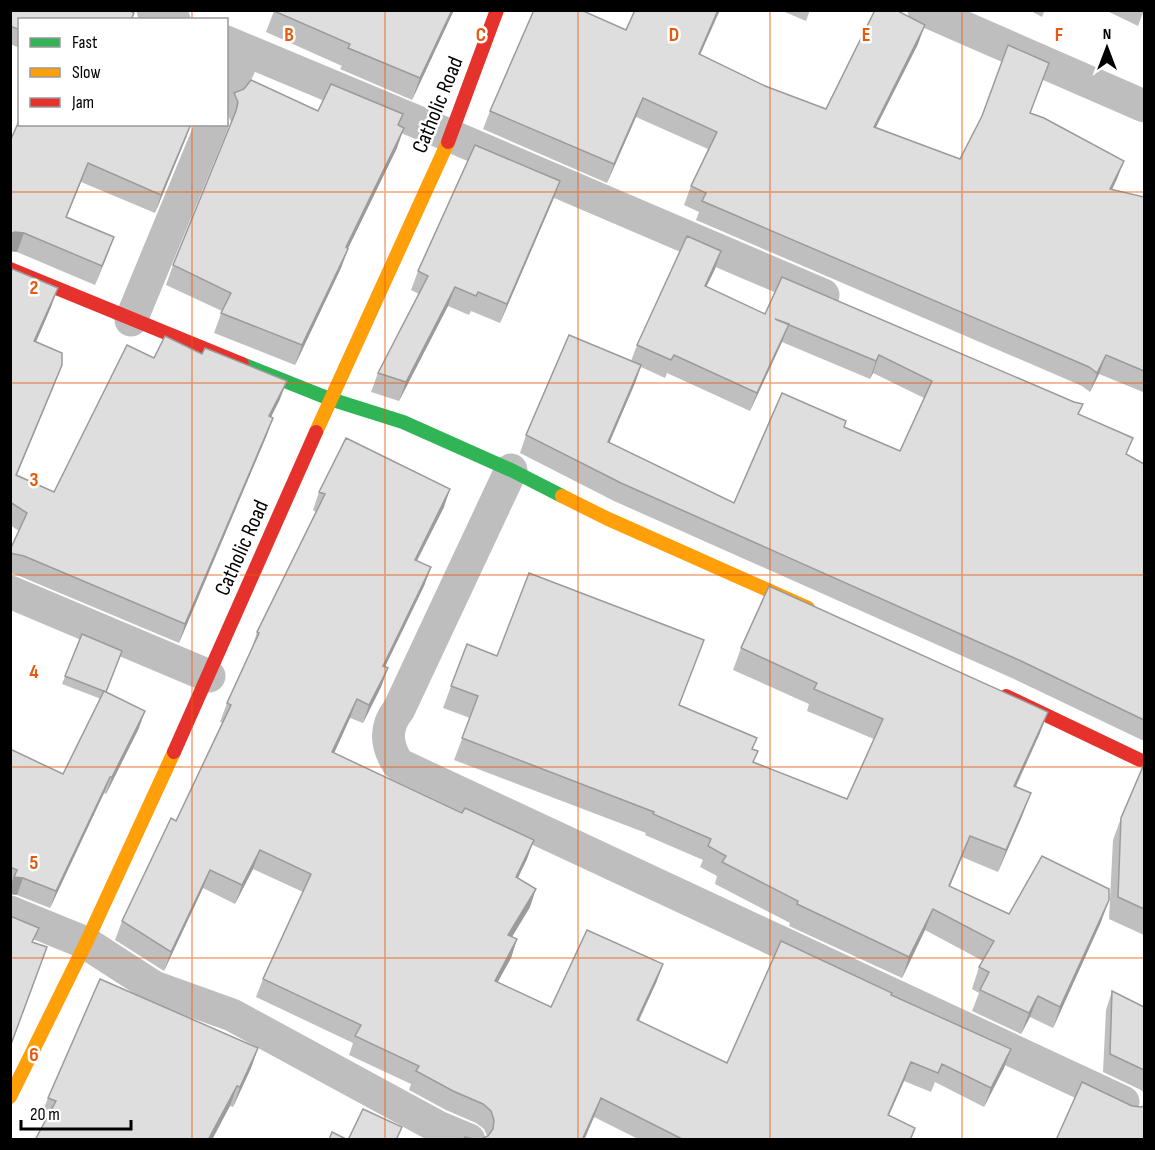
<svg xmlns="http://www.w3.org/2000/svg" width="1155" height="1150" font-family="'Sofia Sans Condensed',sans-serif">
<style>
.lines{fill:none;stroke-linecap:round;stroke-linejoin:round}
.street{stroke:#bebebe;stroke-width:33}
.fast{stroke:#30b455;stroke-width:14}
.slow{stroke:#ff9f0a;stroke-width:14}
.jam{stroke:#e5322d;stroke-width:14}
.wall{fill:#bfbfbf;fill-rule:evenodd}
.shaded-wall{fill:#9b9b9b}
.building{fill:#dedede;stroke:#9b9b9b;stroke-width:1.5}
.grid{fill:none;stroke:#e8590c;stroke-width:1.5;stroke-opacity:0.55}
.labels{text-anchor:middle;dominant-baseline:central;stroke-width:5;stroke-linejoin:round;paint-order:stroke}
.street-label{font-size:22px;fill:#000;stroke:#fff}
.grid-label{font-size:20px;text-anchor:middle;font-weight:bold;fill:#e8590c;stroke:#fff;stroke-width:5;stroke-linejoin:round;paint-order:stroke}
</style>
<rect width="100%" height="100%" fill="#fff"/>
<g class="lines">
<g class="street">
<polyline points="153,10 174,20"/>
<polyline points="924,10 1144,106"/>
<polyline points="226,42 451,136 823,295"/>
<polyline points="226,93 247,51"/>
<polyline points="131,320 212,124"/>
<path d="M511 470 399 709C384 728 386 745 398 764L1123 1102"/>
<polyline points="10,592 209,676"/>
<polyline points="10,912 86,943 154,987 232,1015 438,1127 469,1140"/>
</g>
<polyline class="fast" points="242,364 330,399 403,422 511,470 562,496"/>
<g class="slow">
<polyline points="316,432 448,142"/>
<polyline points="562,496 606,518 808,608"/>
<polyline points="10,1097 86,943 174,752"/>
</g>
<g class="jam">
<polyline points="448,142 497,10"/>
<polyline points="10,269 242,364"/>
<polyline points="1006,696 1140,760"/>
<polyline points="174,752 316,432"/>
</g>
</g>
<g class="wall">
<polygon points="10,10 134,13 132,20 20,20 20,48 10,44"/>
<polygon points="454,10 412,100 340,69 342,66 266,32 274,11"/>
<polygon points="780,10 810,10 806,21"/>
<polygon points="1029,10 1045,10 1042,17"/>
<polygon points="1105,10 1144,10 1138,26"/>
<polygon points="626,30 700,55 765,86 826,109 918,44 876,127 960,159 1031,113 1124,161 1112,190 1144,197 1144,388 1143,392 1099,374 1090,392 1082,386 696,220 699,212 684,205 691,186 708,149 636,117 607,183 483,129 490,111"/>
<polygon points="234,93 318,111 403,114 399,126 397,148 348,248 341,268 295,365 214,333 222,311 166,285 173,265 230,128 231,122 227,113"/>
<polygon points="191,124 155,213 81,182 66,217 114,237 95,285 17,252 10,251 10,141"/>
<polygon points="553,200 500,323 471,311 469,315 448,306 399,401 371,392 378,373 419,294 411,290 418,271"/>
<path d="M721 251 715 269 706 287 765 314 1079 415 1127 455 1144 464V741L1014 679 614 501 520 453 526 435 631 361 637 345ZM782 342 870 379 873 373 924 398 900 451 844 427 734 503 609 443 635 383 641 367 665 378 667 373 750 411Z"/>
<polygon points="10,268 51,307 36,342 55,383 17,475 54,492 154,358 280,399 271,417 273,418 266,437 179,643 17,575 10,573 10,550 19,531 10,525"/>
<polygon points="319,492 444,507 417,561 431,567 424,586 385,667 388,668 381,687 363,723 350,718 334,753 527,859 518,878 530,907 512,937 517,939 511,958 497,982 551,1007 663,964 656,983 639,1021 727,1063 891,995 1011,1049 1004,1068 984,1107 935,1082 931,1092 904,1081 889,1115 915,1128 911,1140 640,1140 594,1117 584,1140 479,1140 487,1136 484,1129 476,1123 446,1110 409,1090 411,1084 349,1055 353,1043 256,997 263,979 303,892 253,869 235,904 203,888 164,971 115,940 122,921 176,821 223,723 220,722 227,703 251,651 257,632 316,512 313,510"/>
<polygon points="82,634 106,692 139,728 106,794 104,793 50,908 17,895 10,894 10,749 63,774 101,699 62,684"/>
<polygon points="741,648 1040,733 1016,787 1023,814 998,872 962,857 950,886 1009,914 1101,922 1053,1028 1030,1017 1021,1034 972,1011 979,993 972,989 979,967 983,961 925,930 902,978 789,926 790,923 715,884 717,876 700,867 703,860 645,835 646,833 454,760 470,718 443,708 451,686 497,656 679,705 752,749 754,762 847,799 874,739 807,711 809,704 733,670"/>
<polygon points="1144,764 1144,935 1109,919 1113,840 1121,818"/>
<polygon points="1112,991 1144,1007 1144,1093 1141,1090 1103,1072 1106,1010"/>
<polygon points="258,1048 251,1068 233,1107 230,1106 46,1120 40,1118 48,1098"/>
</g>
<g class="shaded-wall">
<polygon points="452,10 454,10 412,100 420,78"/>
<polygon points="718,10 720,10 692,73 699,54"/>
<polygon points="925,25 918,44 867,145 874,127"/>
<polygon points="643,98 636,117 607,183 614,164"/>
<polygon points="191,124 186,138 155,213 161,195"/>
<polygon points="404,128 397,148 339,267 346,247"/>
<polygon points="1124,161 1117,179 1103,208 1110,189"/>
<polygon points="88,163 81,182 59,236 66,217"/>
<polygon points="560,181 553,200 500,323 507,304"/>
<polygon points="15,232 24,233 17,252 10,251 10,234"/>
<polygon points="114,237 107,256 95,285 102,266"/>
<polygon points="348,249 341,268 295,365 302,345"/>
<polygon points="721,251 715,269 698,304 705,286"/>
<polygon points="455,287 448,306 399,401 406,382"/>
<polygon points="58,288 51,307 28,360 34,341"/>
<polygon points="789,324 782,342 750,411 757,393"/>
<polygon points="879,355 873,373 870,379 876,361"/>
<polygon points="1106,355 1099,374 1090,392 1097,373"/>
<polygon points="62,365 55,383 10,491 16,475"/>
<polygon points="641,365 635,383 602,460 608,442"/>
<polygon points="287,381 280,399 262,435 269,416"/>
<polygon points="273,418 266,437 179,643 185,624"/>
<polygon points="450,489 444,507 408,578 415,560"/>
<polygon points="431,567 424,586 376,685 383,666"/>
<polygon points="388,668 381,687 363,723 369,705"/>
<polygon points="357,699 350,718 326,771 332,752"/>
<polygon points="145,711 139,728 106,794 112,777"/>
<polygon points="1048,712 1040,733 1006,807 1014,786"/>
<polygon points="110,777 104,793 50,908 56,891"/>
<polygon points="1031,793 1023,814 998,872 1006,850"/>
<polygon points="970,836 962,857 941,907 949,886"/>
<polygon points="534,840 527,859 509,896 516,877"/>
<polygon points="260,850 253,869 235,904 242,885"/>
<polygon points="210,870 203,888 164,971 171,952"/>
<polygon points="14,877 23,878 17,895 10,894 10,886"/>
<polygon points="536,889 530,907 502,953 508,935"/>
<polygon points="1109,900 1101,922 1053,1028 1060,1007"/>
<polygon points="933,909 925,930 902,978 909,957"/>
<polygon points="517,939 511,958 488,1000 495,981"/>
<polygon points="663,964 656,983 630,1038 637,1020"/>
<polygon points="1038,996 1030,1017 1021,1034 1029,1013"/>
<polygon points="258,1048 251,1068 233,1107 240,1087"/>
<polygon points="1011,1049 1004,1068 984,1107 991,1088"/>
<polygon points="911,1062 904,1081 881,1133 888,1115"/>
<polygon points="237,1086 230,1106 212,1140 208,1140"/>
<polygon points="601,1098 594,1117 584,1140 582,1140"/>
</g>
<g class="building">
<polygon points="10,10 129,10 134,13 131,20 20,20 20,30 10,26"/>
<polygon points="452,10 420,78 348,48 350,44 274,11"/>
<polygon points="534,10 581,10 626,30 635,10 718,10 699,54 765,86 826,109 875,10 896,10 925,25 874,127 960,159 982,116 1008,45 1049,63 1030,113 1044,118 1124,161 1110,189 1144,197 1144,371 1106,355 1097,373 1089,367 702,201 706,193 691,186 717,132 643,98 614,164 490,111"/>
<polygon points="251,80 318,111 331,84 403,114 398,125 404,128 346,247 348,249 302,345 221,313 231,293 173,265 236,111 238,102 234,93 244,89"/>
<polygon points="20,119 20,124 191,124 161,195 88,163 66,217 114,237 102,266 24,233 15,232 10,234 10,141"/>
<polygon points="475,145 560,181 507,304 478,292 476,296 455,287 406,382 378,373 428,276 418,271"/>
<polygon points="687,236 721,251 705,286 765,314 782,277 1074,402 1083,404 1078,414 1133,438 1126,454 1144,464 1144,720 1021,661 621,483 526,435 569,335 641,365 608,442 734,503 782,393 846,421 844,427 900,451 932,381 879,355 876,361 775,319 789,324 757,393 674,355 671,360 637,345"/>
<polygon points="10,268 58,288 34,341 62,353 62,365 16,475 54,492 127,345 154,358 165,336 202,354 205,348 287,381 269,416 273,418 185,624 24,556 10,553 10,550 27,513 10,502"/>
<polygon points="346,438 450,489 415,560 431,567 383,666 388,668 369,705 357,699 332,752 462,813 465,808 534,840 516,877 536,889 508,935 517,939 495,981 551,1007 587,930 663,964 637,1020 727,1063 781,941 892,993 891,995 1011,1049 991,1088 942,1064 938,1073 911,1062 888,1115 915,1128 910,1140 684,1140 601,1098 582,1140 479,1140 488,1136 493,1129 494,1120 491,1111 483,1104 453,1091 416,1071 419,1066 355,1036 361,1025 263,979 311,874 260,850 242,885 210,870 171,952 122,921 171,818 176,821 231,705 227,703 259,633 257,632 325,494 319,492"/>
<polygon points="529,573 704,640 679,705 757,738 752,749 758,751 753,762 847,799 883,719 814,689 817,683 741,648 769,586 1048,712 1014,786 1031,793 1006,850 970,836 949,886 1009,914 1042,856 1109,889 1109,900 1060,1007 1038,996 1029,1013 980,990 989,972 979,967 994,941 933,909 909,957 797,904 798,901 722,862 726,856 708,846 711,839 653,814 654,812 462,738 478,696 451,686 467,644 497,656"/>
<polygon points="82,634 122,651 106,692 65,676"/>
<polygon points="104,691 145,711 112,777 110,777 56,891 23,878 14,877 17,870 10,867 10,749 63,774"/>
<polygon points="1144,764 1144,909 1118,897 1121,818"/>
<polygon points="10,916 39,928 32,942 47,947 10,1047"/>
<polygon points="100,979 258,1048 240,1087 237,1086 208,1140 35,1140 56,1101 48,1098"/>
<polygon points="1112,991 1144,1007 1144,1070 1110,1054"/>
<polygon points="1082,1082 1132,1106 1141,1107 1144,1106 1144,1140 1056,1140"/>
<polygon points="363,1109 402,1127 396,1140 348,1140"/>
<polygon points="332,1132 348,1140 329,1140"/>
<polygon points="465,1137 477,1140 464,1140"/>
</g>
<path class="grid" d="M192 10V20M385 10V1140M578 10V1140M770 10V1140M962 10V1140M192 124V1140M10 192H1144M10 383H1144M10 575H1144M10 767H1144M10 958H1144"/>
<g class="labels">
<g class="street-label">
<text transform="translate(438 105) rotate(-68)">Catholic Road</text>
<text transform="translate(242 548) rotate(-66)">Catholic Road</text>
</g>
</g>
<g class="grid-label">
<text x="289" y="41">B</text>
<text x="481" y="41">C</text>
<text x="674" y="41">D</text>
<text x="866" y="41">E</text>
<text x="1059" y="41">F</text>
<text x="34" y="294">2</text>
<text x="34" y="486">3</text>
<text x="34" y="678">4</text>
<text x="34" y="869">5</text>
<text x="34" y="1061">6</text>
</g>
<rect width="1155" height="1150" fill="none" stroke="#000000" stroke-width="24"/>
<rect x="18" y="18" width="210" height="108" fill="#ffffff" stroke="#999999" stroke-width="1.5"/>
<rect x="30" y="38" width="30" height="9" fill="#30b455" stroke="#999999" stroke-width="1.5"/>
<text x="72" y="48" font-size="18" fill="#000000">Fast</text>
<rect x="30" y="68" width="30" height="9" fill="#ff9f0a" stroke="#999999" stroke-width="1.5"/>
<text x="72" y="78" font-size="18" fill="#000000">Slow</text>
<rect x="30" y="98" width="30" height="9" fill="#e5322d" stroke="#999999" stroke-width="1.5"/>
<text x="72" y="108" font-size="18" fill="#000000">Jam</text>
<g transform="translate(1107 48)" stroke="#ffffff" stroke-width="4.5" paint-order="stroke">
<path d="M0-4.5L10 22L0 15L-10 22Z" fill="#000000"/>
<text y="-9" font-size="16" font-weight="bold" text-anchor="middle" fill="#000000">N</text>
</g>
<path d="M21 1120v9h110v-9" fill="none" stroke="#000000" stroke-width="3"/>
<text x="30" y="1120" font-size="18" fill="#000000" stroke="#ffffff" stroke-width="4.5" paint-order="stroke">20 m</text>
</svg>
